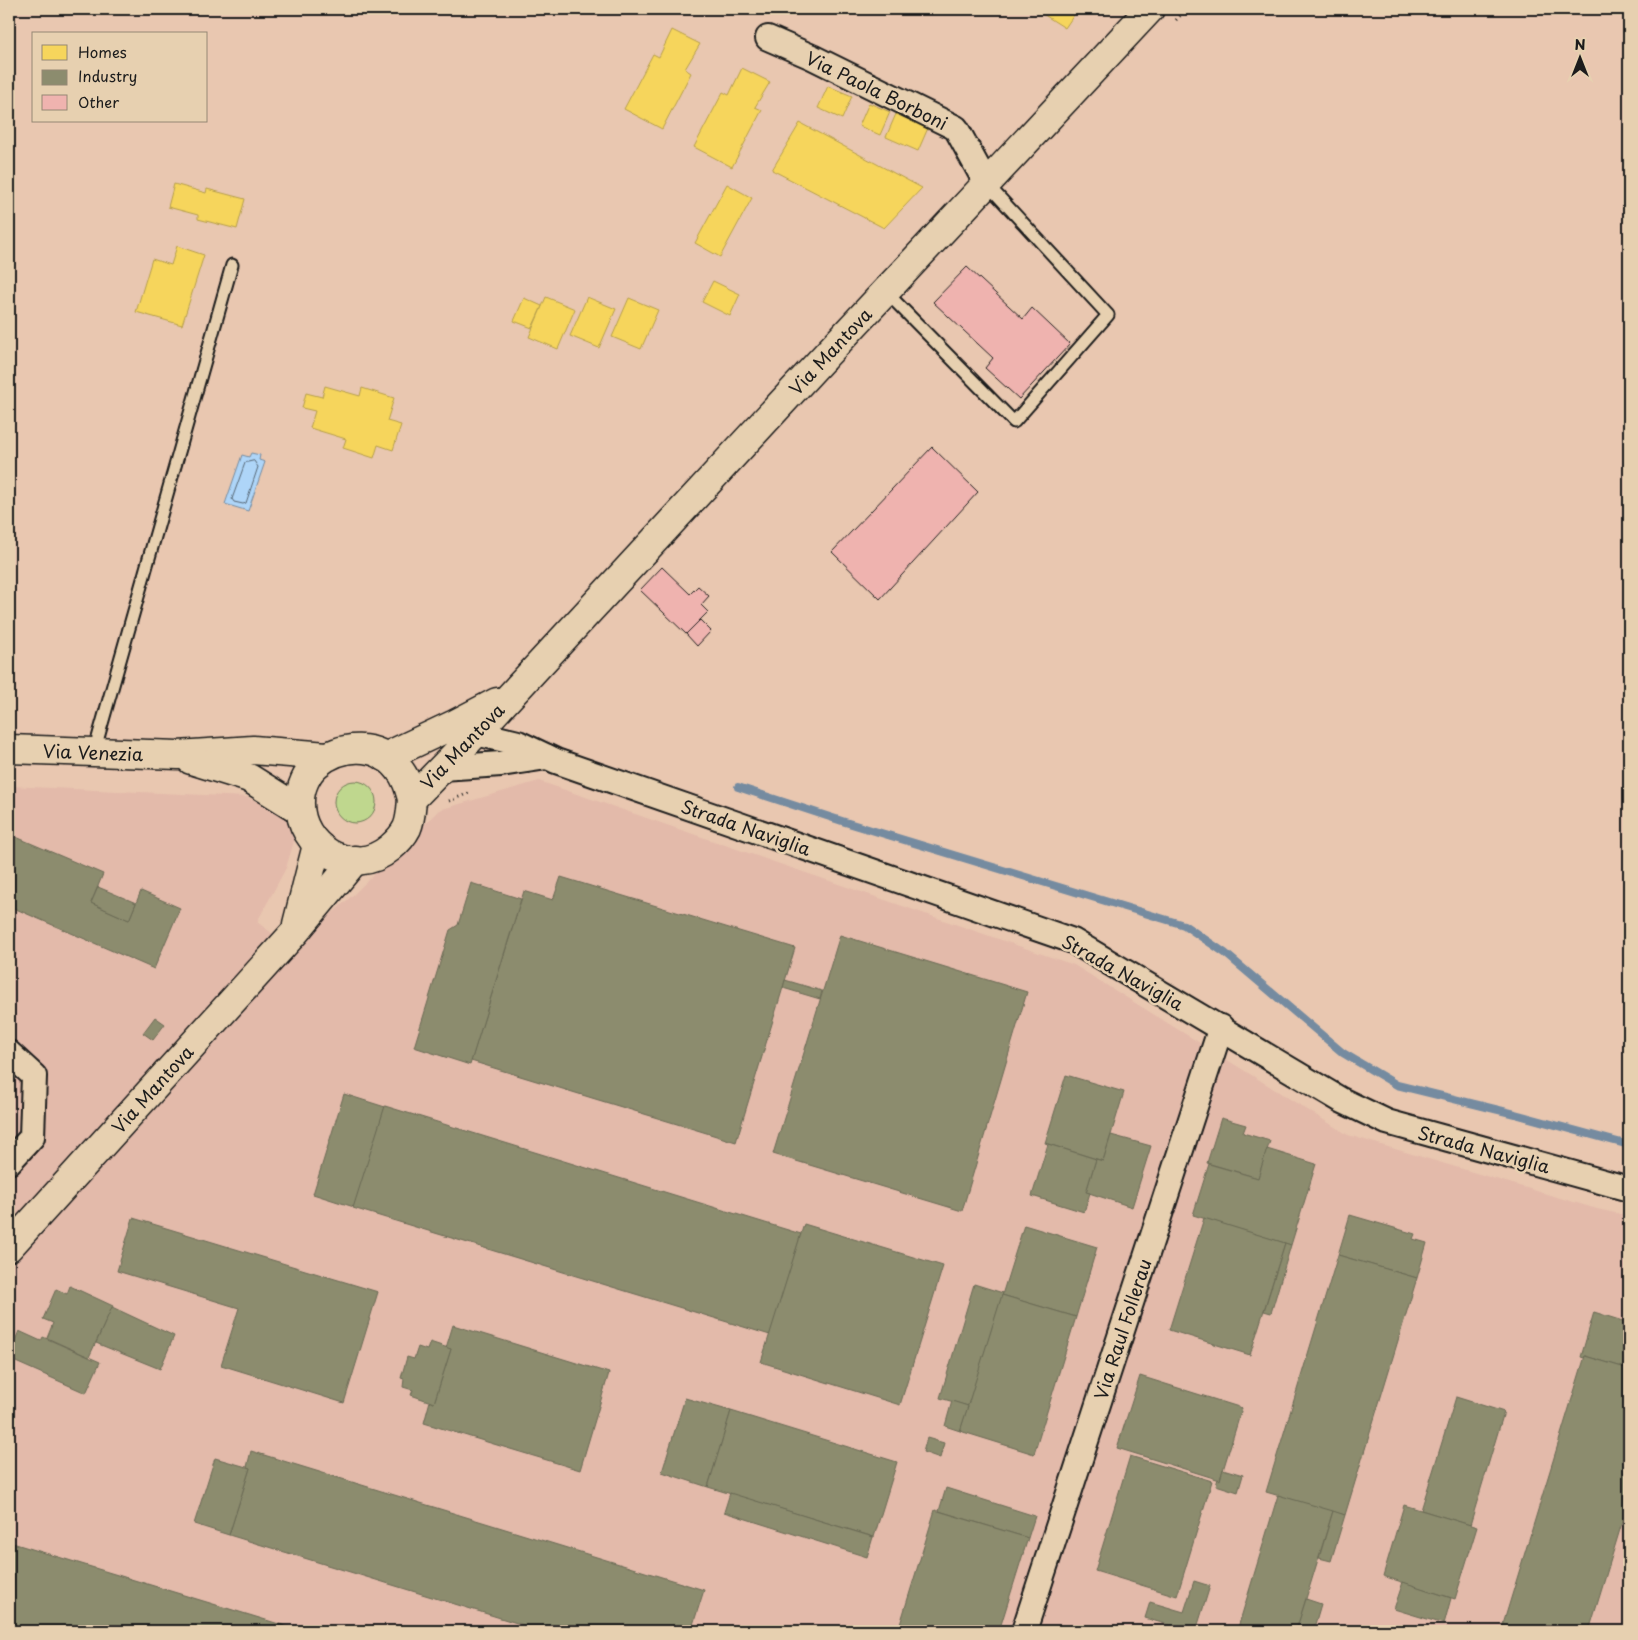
<svg xmlns="http://www.w3.org/2000/svg" width="1638" height="1640" font-family="'Playpen Sans',sans-serif">
<style>
.built{fill:#e3baaa}
.green{fill:#bfd78e;stroke:#6e7a55}
.water{fill:#aed5f8;stroke:#748ba0}
.homes{fill:#f6d55c;stroke:#b59e49}
.industry{fill:#8c8c6e;stroke:#6a6a55}
.lines{fill:none;stroke-linecap:round;stroke-linejoin:round}
.shore{stroke:#566674;stroke-width:1}
.stream{stroke:#748ba0;stroke-width:8}
.building{fill:#efb3af;stroke:#1c1c1c}
.service-casing{stroke:#1c1c1c;stroke-width:15}
.minor-casing{stroke:#1c1c1c;stroke-width:28}
.secondary-casing{stroke:#1c1c1c;stroke-width:31}
.primary-casing{stroke:#1c1c1c;stroke-width:31}
.path{stroke:#1c1c1c;stroke-width:3;stroke-dasharray:1 4;stroke-linecap:butt}
.service{stroke:#e7d0b0;stroke-width:11}
.minor{stroke:#e7d0b0;stroke-width:24}
.secondary{stroke:#e7d0b0;stroke-width:28}
.primary{stroke:#e7d0b0;stroke-width:28}
.labels{text-anchor:middle;dominant-baseline:central;stroke-width:5;stroke-linejoin:round;paint-order:stroke}
.street-label{font-size:18px;fill:#1c1c1c;stroke:#e7d0b0}
</style>
<rect width="100%" height="100%" fill="#e9c7b0"/>
<filter id="ink" filterUnits="userSpaceOnUse"><feTurbulence type="fractalNoise" baseFrequency=".02" numOctaves="2"/><feDisplacementMap in="SourceGraphic" scale="10" xChannelSelector="R" yChannelSelector="G"/><feConvolveMatrix kernelMatrix="1 2 1 2 8 2 1 2 1" color-interpolation-filters="sRGB"/></filter>
<g filter="url(#ink)">
<polygon class="built" points="539,781 1074,965 1348,1135 1597,1209 1629,1216 1629,1631 9,1631 9,786 247,797 300,821 286,868 257,922 292,948 353,895 439,810"/>
<circle class="green" cx="355" cy="802" r="21"/>
<polygon class="water" points="251,453 260,455 259,460 265,462 248,511 225,504 242,455 249,457"/>
<g class="homes">
<polygon points="1035,9 1078,9 1065,28"/>
<polygon points="672,30 700,44 685,69 691,73 662,129 624,109 653,54 659,57"/>
<polygon points="742,68 770,82 755,107 762,110 732,167 694,147 723,92 729,95"/>
<polygon points="828,86 852,96 842,119 818,108"/>
<polygon points="869,103 890,112 880,135 859,126"/>
<polygon points="896,114 928,128 918,151 886,137"/>
<polygon points="800,123 922,188 884,228 772,170"/>
<polygon points="174,184 206,193 207,189 245,199 237,229 198,219 198,215 168,207"/>
<polygon points="727,184 752,198 720,257 695,243"/>
<polygon points="177,246 204,255 182,325 136,312 152,259 171,265"/>
<polygon points="713,281 740,294 730,316 702,302"/>
<polygon points="546,297 575,309 558,349 529,337"/>
<polygon points="587,297 616,309 599,348 570,336"/>
<polygon points="524,298 542,306 532,328 514,321"/>
<polygon points="629,298 658,310 641,349 612,337"/>
<polygon points="325,386 360,396 362,388 394,398 387,421 401,425 393,450 378,445 374,458 343,448 346,439 310,428 315,411 302,408 306,393 322,397"/>
</g>
<g class="industry">
<polygon points="9,834 103,874 91,903 129,920 141,891 180,908 154,969 9,906"/>
<polygon points="561,877 795,948 736,1142 471,1061 524,891 553,900"/>
<polygon points="471,883 521,899 470,1065 414,1047 450,930 458,925"/>
<polygon points="98,887 136,903 129,920 91,903"/>
<polygon points="840,935 1027,992 962,1211 773,1154"/>
<polygon points="785,980 822,991 820,999 783,988"/>
<polygon points="155,1017 165,1024 153,1040 143,1033"/>
<polygon points="1066,1075 1124,1092 1103,1161 1045,1143"/>
<polygon points="344,1094 385,1107 354,1207 313,1194"/>
<polygon points="385,1106 801,1234 770,1335 353,1208"/>
<polygon points="1221,1118 1246,1125 1243,1133 1270,1141 1258,1178 1207,1163"/>
<polygon points="1111,1135 1151,1146 1132,1207 1086,1192 1096,1159 1103,1161"/>
<polygon points="1048,1144 1096,1159 1086,1192 1090,1193 1084,1212 1032,1196"/>
<polygon points="1267,1149 1316,1164 1291,1245 1193,1215 1209,1164 1258,1178"/>
<polygon points="1350,1215 1415,1234 1413,1239 1427,1243 1417,1278 1338,1255"/>
<polygon points="133,1218 378,1292 344,1403 221,1365 239,1308 117,1271"/>
<polygon points="1204,1218 1285,1243 1250,1355 1169,1330"/>
<polygon points="804,1224 943,1266 900,1405 761,1362"/>
<polygon points="1024,1225 1097,1247 1076,1317 1002,1295"/>
<polygon points="1285,1243 1291,1245 1271,1313 1264,1311"/>
<polygon points="1338,1255 1417,1278 1345,1515 1266,1492"/>
<polygon points="974,1284 1003,1293 968,1406 940,1398"/>
<polygon points="70,1286 113,1306 89,1357 47,1338 53,1323 43,1319 56,1289 67,1294"/>
<polygon points="1002,1295 1076,1317 1034,1454 960,1431"/>
<polygon points="112,1307 174,1336 160,1369 96,1343"/>
<polygon points="1594,1312 1629,1323 1629,1369 1585,1356 1584,1358 1581,1357"/>
<polygon points="453,1325 609,1373 580,1470 424,1423 430,1401 434,1403 451,1349 446,1348"/>
<polygon points="19,1331 41,1341 43,1337 100,1362 86,1393 9,1359 9,1354"/>
<polygon points="430,1342 451,1349 434,1403 411,1395 413,1390 403,1387 404,1379 401,1378 407,1357 414,1359 418,1347 427,1350"/>
<polygon points="1585,1356 1629,1369 1629,1500 1589,1631 1501,1631"/>
<polygon points="1140,1376 1242,1408 1220,1480 1117,1448"/>
<polygon points="1456,1397 1504,1412 1470,1525 1421,1510"/>
<polygon points="685,1398 731,1411 708,1487 662,1472"/>
<polygon points="952,1401 968,1406 960,1431 945,1426"/>
<polygon points="731,1411 897,1462 874,1537 708,1487"/>
<polygon points="927,1438 944,1443 940,1458 923,1452"/>
<polygon points="251,1451 704,1590 691,1631 543,1631 229,1535 250,1468 247,1467"/>
<polygon points="1130,1456 1212,1481 1177,1596 1095,1571"/>
<polygon points="215,1458 250,1468 229,1535 194,1524"/>
<polygon points="1223,1469 1243,1475 1238,1492 1216,1485 1218,1479 1220,1480"/>
<polygon points="946,1488 1035,1516 1028,1538 939,1511"/>
<polygon points="730,1493 873,1537 867,1557 724,1512"/>
<polygon points="1278,1495 1333,1511 1296,1631 1237,1631"/>
<polygon points="1404,1505 1477,1527 1455,1599 1383,1576"/>
<polygon points="935,1510 1028,1538 999,1631 898,1631"/>
<polygon points="1333,1511 1345,1515 1331,1561 1319,1558"/>
<polygon points="9,1542 302,1631 9,1631"/>
<polygon points="1194,1581 1210,1586 1196,1631 1189,1631 1145,1618 1150,1602 1184,1612"/>
<polygon points="1403,1582 1451,1598 1444,1624 1394,1609"/>
<polygon points="1306,1599 1321,1604 1313,1631 1296,1631"/>
</g>
<g class="lines">
<polygon class="shore" points="254,461 258,467 246,503 243,504 234,502 232,499 245,463"/>
<polyline class="stream" points="738,787 845,822 1184,925 1225,953 1343,1053 1397,1085 1515,1114 1629,1145"/>
</g>
<g class="building">
<polygon points="967,267 1023,319 1032,308 1070,344 1019,399 985,368 993,358 933,302"/>
<polygon points="932,447 978,492 880,599 832,552"/>
<polygon points="662,567 690,594 698,586 709,596 701,605 708,612 686,634 640,590"/>
<polygon points="700,620 711,631 697,646 686,634"/>
</g>
<g class="lines">
<g class="service-casing">
<g id="service">
<polyline points="885,291 1014,422 1108,315 986,183"/>
<polyline points="94,752 232,265"/>
</g>
</g>
<g class="minor-casing">
<g id="minor">
<polyline points="768,38 812,57 956,128 986,183"/>
<polyline points="460,737 476,733 518,743 556,761 1073,941 1341,1100 1387,1122 1629,1189"/>
<polyline points="442,768 501,764 547,757"/>
<polyline points="9,1053 34,1076 32,1137 9,1162"/>
<polyline points="1024,1631 1221,1027"/>
</g>
</g>
<g class="secondary-casing">
<g id="secondary">
<polyline points="297,924 317,845"/>
<polyline points="9,1247 296,931 355,860"/>
</g>
</g>
<g class="primary-casing">
<g id="primary">
<polyline points="9,749 178,755 253,750 327,756"/>
<polyline points="385,757 455,724 497,702"/>
<polyline points="191,760 249,778 300,810"/>
<path d="M412 799C409 788 406 777 398 768 377 742 341 744 317 764 307 772 300 788 300 801 298 847 352 880 390 848 396 843 403 836 407 828 411 819 411 809 412 799L476 733 826 355 1150 9"/>
</g>
</g>
<g class="path">
<polyline points="1176,20 1187,9"/>
<polyline points="449,801 469,793"/>
</g>
<use href="#service" class="service"/>
<use href="#minor" class="minor"/>
<use href="#secondary" class="secondary"/>
<use href="#primary" class="primary"/>
</g>
</g>
<g class="labels">
<g class="street-label">
<text transform="translate(877 90) rotate(26)">Via Paola Borboni</text>
<text transform="translate(830 351) rotate(-47)">Via Mantova</text>
<text transform="translate(462 746) rotate(-46)">Via Mantova</text>
<text transform="translate(93 752) rotate(2)">Via Venezia</text>
<text transform="translate(746 827) rotate(19)">Strada Naviglia</text>
<text transform="translate(1123 972) rotate(29)">Strada Naviglia</text>
<text transform="translate(152 1089) rotate(-48)">Via Mantova</text>
<text transform="translate(1484 1149) rotate(15)">Strada Naviglia</text>
<text transform="translate(1122 1329) rotate(-72)">Via Raul Follerau</text>
</g>
</g>
<rect width="1638" height="1640" fill="none" stroke="#e7d0b0" stroke-width="30"/>
<rect x="15" y="15" width="1608" height="1610" fill="none" stroke="#1c1c1c" stroke-width="2" filter="url(#ink)"/>
<rect x="32" y="32" width="175" height="90" fill="#e7d0b0" stroke="#968875"/>
<rect x="42" y="45" width="25" height="15" fill="#f6d55c" stroke="#968875"/>
<text x="78" y="58" font-size="15" fill="#1c1c1c">Homes</text>
<rect x="42" y="70" width="25" height="15" fill="#8c8c6e" stroke="#968875"/>
<text x="78" y="82" font-size="15" fill="#1c1c1c">Industry</text>
<rect x="42" y="95" width="25" height="15" fill="#efb3af" stroke="#968875"/>
<text x="78" y="108" font-size="15" fill="#1c1c1c">Other</text>
<g transform="translate(1580 58)" stroke="#e7d0b0" stroke-width="4" paint-order="stroke">
<path d="M0-4L9 19L0 12L-9 19Z" fill="#1c1c1c"/>
<text y="-8" font-size="14" font-weight="bold" text-anchor="middle" fill="#1c1c1c">N</text>
</g>
</svg>
